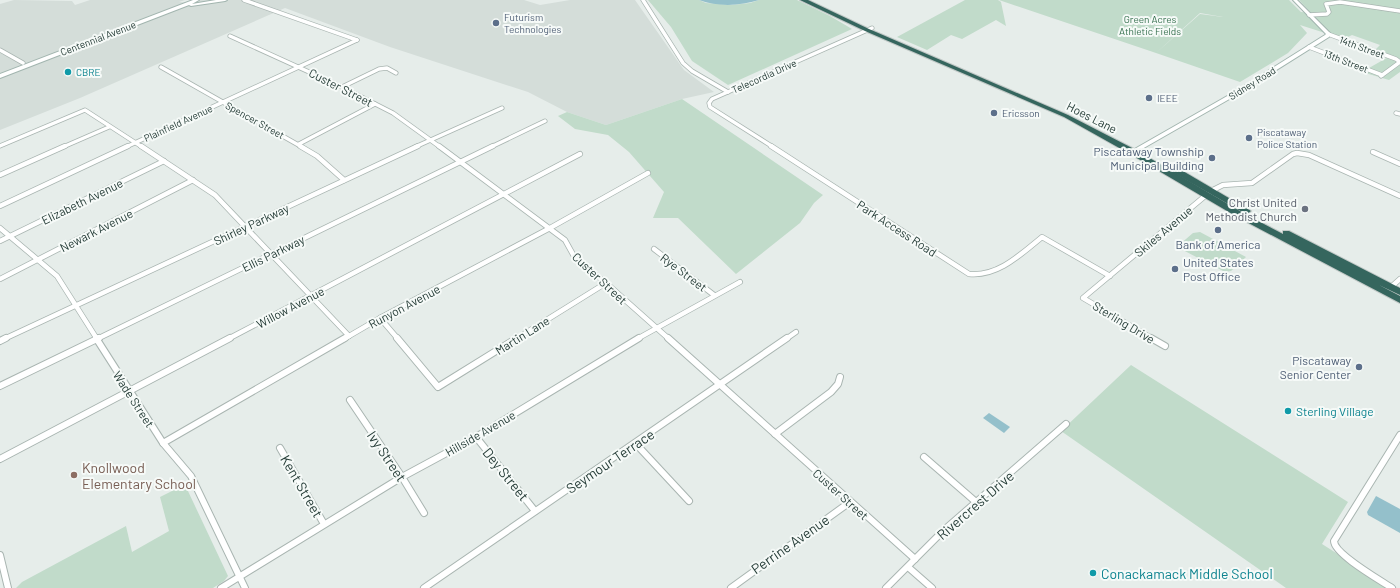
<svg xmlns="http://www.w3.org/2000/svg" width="1400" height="588" font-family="Barlow,sans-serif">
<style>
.built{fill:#d4ddd9}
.green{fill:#c1dbca}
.water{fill:#94c0cb}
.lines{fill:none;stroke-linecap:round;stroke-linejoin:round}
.street-far2-casing{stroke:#a9b5b1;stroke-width:5}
.street-far1-casing{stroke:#a9b5b1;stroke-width:6}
.street-casing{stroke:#a9b5b1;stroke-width:8}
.secondary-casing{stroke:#a2b5af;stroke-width:2}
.highway-casing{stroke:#c2c9c7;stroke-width:2}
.street-far2{stroke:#fff;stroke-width:3.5}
.street-far1{stroke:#fff;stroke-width:4.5}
.street{stroke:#fff;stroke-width:6}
.secondary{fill:#fff;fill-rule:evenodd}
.highway{fill:#35665e;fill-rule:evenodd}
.service-dot{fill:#5c6f8a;stroke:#f6faf8;stroke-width:1.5}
.culture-dot{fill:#0f9aa8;stroke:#f6faf8;stroke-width:1.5}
.worship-dot{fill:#6b7280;stroke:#f6faf8;stroke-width:1.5}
.education-dot{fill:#8d6e63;stroke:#f6faf8;stroke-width:1.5}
.labels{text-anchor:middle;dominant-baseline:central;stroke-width:4;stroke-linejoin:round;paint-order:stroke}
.far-service-label{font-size:10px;fill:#4e5e75;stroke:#f6faf8;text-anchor:start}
.far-park-label{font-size:10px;fill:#35704e;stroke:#f6faf8}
.far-street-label{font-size:10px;fill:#263d38;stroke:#f6faf8}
.far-culture-label{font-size:10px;fill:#0d838f;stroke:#f6faf8;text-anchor:start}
.street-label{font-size:12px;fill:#263d38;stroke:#f6faf8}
.service-label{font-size:12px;fill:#4e5e75;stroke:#f6faf8;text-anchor:end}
.worship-label{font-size:12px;fill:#5b616d;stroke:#f6faf8;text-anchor:end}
.culture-label{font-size:12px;fill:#0d838f;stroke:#f6faf8;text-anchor:start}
.near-street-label{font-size:14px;fill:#263d38;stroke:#f6faf8}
.near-education-label{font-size:14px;fill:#785e54;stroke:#f6faf8;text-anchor:start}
.near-culture-label{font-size:14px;fill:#0d838f;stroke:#f6faf8;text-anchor:start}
</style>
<rect width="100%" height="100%" fill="#e6edea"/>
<polygon class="built" points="14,0 72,1 75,5 90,0 185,0 179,2 193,3 200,0 524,0 540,5 570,0 635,0 684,70 714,92 682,99 606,125 567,112 528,92 390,47 285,8 80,98 0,130 0,4"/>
<g class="green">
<polygon points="648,0 699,0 706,3 732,5 750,3 759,0 797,0 830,16 852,29 728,85 692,61 671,27"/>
<polygon points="965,0 998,0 1001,2 1006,26 996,20 962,39 951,35 927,50 897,37"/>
<polygon points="999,0 1289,0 1301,12 1311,13 1299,0 1400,0 1400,72 1389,80 1362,72 1390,56 1375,50 1380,45 1352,35 1344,39 1300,25 1307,33 1288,53 1240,82 1156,53 1200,14 1223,17 1200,13 1156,53"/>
<polygon points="682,99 823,195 814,203 800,223 736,274 678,218 653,218 664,192 629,152 608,135 575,129 558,116 567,112 606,125"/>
<polygon points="1200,232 1228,247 1235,247 1233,250 1246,257 1231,271 1225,272 1179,248 1179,245 1193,233"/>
<polygon points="1131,365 1348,502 1322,544 1391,588 1286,588 1061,431"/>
<polygon points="187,489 228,576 224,581 213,588 16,588 22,582 126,526 132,552 169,531 160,497 174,490"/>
</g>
<g class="water">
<path d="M699 0H759C740 6 718 7 699 0Z"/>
<polygon points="989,413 1010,427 1004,433 983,418"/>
<polygon points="1376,496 1400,509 1400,533 1368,515 1367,512"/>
</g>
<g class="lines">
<g class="street-far2-casing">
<g id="street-far2">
<polyline points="244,0 357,40"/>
<polyline points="643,0 683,63 692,71 728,92"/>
<polyline points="1309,15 1327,14 1329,12 1326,4 1340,2 1400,11"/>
<polyline points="1328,34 1396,59 1400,62 1381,76"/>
<polyline points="230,36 342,87 393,113 440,147"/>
<polyline points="1309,47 1382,75"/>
<polyline points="0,50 23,63"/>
<polyline points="161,67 302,147"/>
<polyline points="342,87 379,69 387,68 396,73"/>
<polyline points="1396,113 1400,114"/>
<polyline points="299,144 375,104"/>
<polyline points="0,146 85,110 142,147"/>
<polyline points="63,147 109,127"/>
<polyline points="126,147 357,40"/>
<polyline points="415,147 502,108"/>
<polyline points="491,147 545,121"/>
<polyline points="773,147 710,107 709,103 712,99 872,28"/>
</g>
</g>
<g class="street-far1-casing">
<g id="street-far1">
<polyline points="141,146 215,195 349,336"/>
<polyline points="300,146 317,156 344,180"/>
<polyline points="439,146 565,240 575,258 606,283 669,339"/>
<path d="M771 146 969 274C998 277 1021 254 1042 237L1110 276"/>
<polyline points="1373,152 1400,164"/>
<polyline points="0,175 65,146"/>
<polyline points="0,206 128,146"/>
<polyline points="0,228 57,276 97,339"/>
<polyline points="0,241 164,161"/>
<polyline points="654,249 714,295"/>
<polyline points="0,279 193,180"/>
<polyline points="1391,287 1400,279"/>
<polyline points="380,318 398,339"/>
<polyline points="4,339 418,146"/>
<polyline points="97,339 493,146"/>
<polyline points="228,339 580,154"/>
<polyline points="344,339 380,318 550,228 648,173"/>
<polyline points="516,339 606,283"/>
<polyline points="637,339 740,282"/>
<polyline points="786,339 796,332"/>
<polyline points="1153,339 1083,298 1211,191 1223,185 1252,183 1293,154 1297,153 1309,155 1400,196"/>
</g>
</g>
<g class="street-casing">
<g id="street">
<polyline points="96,338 163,443 191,476 245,588"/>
<polyline points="397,338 438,387 517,338"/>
<polyline points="668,338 915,559"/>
<polyline points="1151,338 1165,346"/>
<polyline points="0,341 6,338"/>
<polyline points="0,386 99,338"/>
<polyline points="350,400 402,477 424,513"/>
<polyline points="775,434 831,392 838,384 840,377"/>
<polyline points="476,437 535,511"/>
<polyline points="163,443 345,338"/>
<polyline points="636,444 689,501"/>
<polyline points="280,448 324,524"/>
<polyline points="924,457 976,502"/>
<polyline points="0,459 230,338"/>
<polyline points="0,555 8,588"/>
<polyline points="908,567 932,588"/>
<polyline points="221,588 402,477 476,437 639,338"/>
<path d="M424 588C545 504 667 422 787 338"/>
<polyline points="731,588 850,502"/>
<polyline points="886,588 943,531 1066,424"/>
<path d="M1392 588C1380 580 1334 554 1334 541L1400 435"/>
</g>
</g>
<g class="secondary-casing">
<g id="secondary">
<polygon points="193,0 199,0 192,4 216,0 227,0 225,1 191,6 189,5 0,78 0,74"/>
<polygon points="1293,0 1297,0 1330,33 1330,34 1329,37 1240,93 1135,153 1131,153 1131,151 1236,91 1325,35 1326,34"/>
</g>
</g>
<g class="highway-casing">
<g id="highway">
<polygon points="800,0 808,0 869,29 1068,115 1136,150 1245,214 1283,234 1283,231 1289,231 1400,288 1400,295 1379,285 1400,296 1400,303 1239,218 1130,154 1064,117 865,31"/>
<polygon points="1165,164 1171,164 1251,211 1247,214 1244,213 1165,168"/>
</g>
</g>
<use href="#street-far2" class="street-far2"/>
<use href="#street-far1" class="street-far1"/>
<use href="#street" class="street"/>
<use href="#secondary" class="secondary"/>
<use href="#highway" class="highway"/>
</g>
<g class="service-dot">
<circle cx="496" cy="23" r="4"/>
<circle cx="1149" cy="98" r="4"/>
<circle cx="994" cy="113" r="4"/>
<circle cx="1249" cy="138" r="4"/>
<circle cx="1212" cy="158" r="4"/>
<circle cx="1218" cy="230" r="4"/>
<circle cx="1175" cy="269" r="4"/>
<circle cx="1359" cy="367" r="4"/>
</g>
<g class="culture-dot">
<circle cx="68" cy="72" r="4"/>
<circle cx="1288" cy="411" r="4"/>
<circle cx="1093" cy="573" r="4"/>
</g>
<circle class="worship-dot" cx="1305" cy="209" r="4"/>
<circle class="education-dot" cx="74" cy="475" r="4"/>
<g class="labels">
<g class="far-service-label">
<text x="504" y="17">Futurism<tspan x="504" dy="12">Technologies</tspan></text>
<text x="1157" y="98">IEEE</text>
<text x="1002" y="113">Ericsson</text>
<text x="1257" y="132">Piscataway<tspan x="1257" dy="12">Police Station</tspan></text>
</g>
<g class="far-park-label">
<text x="1150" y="19">Green Acres<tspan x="1150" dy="12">Athletic Fields</tspan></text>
</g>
<g class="far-street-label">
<text transform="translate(98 38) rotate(-21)">Centennial Avenue</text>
<text transform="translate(1362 47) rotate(20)">14th Street</text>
<text transform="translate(1346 61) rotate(21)">13th Street</text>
<text transform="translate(764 76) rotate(-24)">Telecordia Drive</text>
<text transform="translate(1252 83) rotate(-32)">Sidney Road</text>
<text transform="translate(255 120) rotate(29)">Spencer Street</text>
<text transform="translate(178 123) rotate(-25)">Plainfield Avenue</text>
</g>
<g class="far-culture-label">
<text x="76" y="72">CBRE</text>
</g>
<g class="street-label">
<text transform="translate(341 87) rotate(27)">Custer Street</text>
<text transform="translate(1092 117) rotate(27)">Hoes Lane</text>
<text transform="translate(82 201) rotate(-26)">Elizabeth Avenue</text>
<text transform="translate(251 224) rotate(-25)">Shirley Parkway</text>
<text transform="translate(897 228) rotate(33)">Park Access Road</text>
<text transform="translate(96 230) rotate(-27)">Newark Avenue</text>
<text transform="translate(1163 231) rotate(-40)">Skiles Avenue</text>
<text transform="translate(273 253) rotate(-26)">Ellis Parkway</text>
<text transform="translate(684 272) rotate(37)">Rye Street</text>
<text transform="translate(600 278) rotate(43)">Custer Street</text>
<text transform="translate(404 306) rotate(-28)">Runyon Avenue</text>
<text transform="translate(290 307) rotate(-28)">Willow Avenue</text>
<text transform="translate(1124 322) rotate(31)">Sterling Drive</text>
<text transform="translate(522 335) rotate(-32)">Martin Lane</text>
<text transform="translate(134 399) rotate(57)">Wade Street</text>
<text transform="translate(480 433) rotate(-30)">Hillside Avenue</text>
<text transform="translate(841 494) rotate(42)">Custer Street</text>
</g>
<g class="service-label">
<text x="1204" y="151">Piscataway Township<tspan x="1204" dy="14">Municipal Building</tspan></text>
<text x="1218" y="244" text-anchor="middle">Bank of America</text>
<text x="1183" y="262" text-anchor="start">United States<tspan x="1183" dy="14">Post Office</tspan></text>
<text x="1351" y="360">Piscataway<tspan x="1351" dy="14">Senior Center</tspan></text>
</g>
<g class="worship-label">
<text x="1297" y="202">Christ United<tspan x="1297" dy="14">Methodist Church</tspan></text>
</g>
<g class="culture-label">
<text x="1296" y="411">Sterling Village</text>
</g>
<g class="near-street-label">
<text transform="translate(387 456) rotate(56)">Ivy Street</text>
<text transform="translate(610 461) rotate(-34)">Seymour Terrace</text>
<text transform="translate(506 474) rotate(51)">Dey Street</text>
<text transform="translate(302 486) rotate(60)">Kent Street</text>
<text transform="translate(975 505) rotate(-41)">Rivercrest Drive</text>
<text transform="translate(790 544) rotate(-35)">Perrine Avenue</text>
</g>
<g class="near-education-label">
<text x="82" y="467">Knollwood<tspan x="82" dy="16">Elementary School</tspan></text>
</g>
<g class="near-culture-label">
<text x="1101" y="573">Conackamack Middle School</text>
</g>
</g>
</svg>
